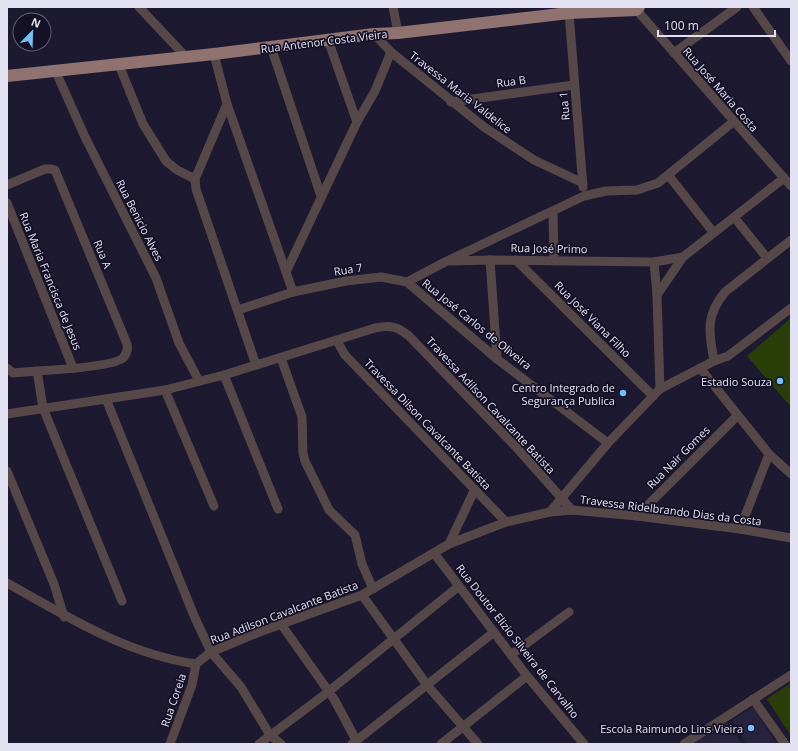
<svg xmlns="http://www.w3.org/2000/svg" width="798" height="751" font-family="'Open Sans',sans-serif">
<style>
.built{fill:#27233f}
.green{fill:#293f07}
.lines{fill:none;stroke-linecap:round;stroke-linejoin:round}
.minor{stroke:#564848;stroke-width:9}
.major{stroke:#907371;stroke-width:12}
.poi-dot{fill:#76c0f7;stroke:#141026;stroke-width:1.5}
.labels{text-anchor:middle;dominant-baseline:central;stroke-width:3.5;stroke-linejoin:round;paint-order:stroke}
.street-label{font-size:11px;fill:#e3e2f2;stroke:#141026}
.poi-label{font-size:11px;fill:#e3e2f2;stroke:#141026;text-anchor:end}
</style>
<rect width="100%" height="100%" fill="#1d1930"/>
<g class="built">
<polygon points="754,707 776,744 746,744 732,720"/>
<polygon points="727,722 742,744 693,744"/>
</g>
<g class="green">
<polygon points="791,318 791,407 747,356"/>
<polygon points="791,683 791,736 767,699"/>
</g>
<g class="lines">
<g class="minor">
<polyline points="139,7 186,57"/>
<polyline points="393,7 398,33"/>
<polyline points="634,7 791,186"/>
<polyline points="753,7 791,61"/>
<polyline points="569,13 583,187"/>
<polyline points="374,34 391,52 484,127 534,160 583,183"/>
<polyline points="271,47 321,196"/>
<polyline points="674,53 737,7"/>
<polyline points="214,54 227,104 195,179 196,189 256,365"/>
<polyline points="119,65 143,124 166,161 177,170 195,179"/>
<polyline points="56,72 85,137 156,278 179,343 199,381"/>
<polyline points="451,102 574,85"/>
<polyline points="227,104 293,292"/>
<polyline points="357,122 375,91 391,52"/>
<polyline points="669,176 713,232"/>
<path d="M7 185 45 169H50L55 170 127 344C128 349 127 354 123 358 113 367 53 370 37 371"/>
<polyline points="7,203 73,368"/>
<polyline points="553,212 554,260"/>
<polyline points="734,217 767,258"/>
<polyline points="490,260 497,359"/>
<polyline points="516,260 653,396"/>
<polyline points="450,261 490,260 654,262 683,257"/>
<polyline points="654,262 657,295 660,389"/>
<polyline points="286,272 357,122 328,40"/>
<polyline points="407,282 445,262 584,196 606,191 637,190 658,183 733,122"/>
<polyline points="657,295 683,257 784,178"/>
<polyline points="238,310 293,292 346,281 381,277 407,282 497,359 608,443"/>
<polyline points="337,341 345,355 506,522"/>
<polyline points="281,358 302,417 303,453 305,461 329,510 355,535 362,564 373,589"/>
<path d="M714 361C709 333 705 316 725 292L791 240"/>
<polyline points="7,368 13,373 37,371 43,408 122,601"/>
<polyline points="700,368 769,454 791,474"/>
<polyline points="224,375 278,509"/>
<polyline points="165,390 214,506"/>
<polyline points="106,399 195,618 211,652 241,687 270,735 281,744"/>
<path d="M7 414 165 390 224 375 375 328C390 325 397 326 409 336L516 447 572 510"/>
<polyline points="7,471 54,584 64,617"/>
<polyline points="550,512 608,443 660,389 714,361 728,356 791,308"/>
<polyline points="637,516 737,416"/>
<polyline points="740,529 769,454"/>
<polyline points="449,544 474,491"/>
<polyline points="434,553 527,676 584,744"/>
<path d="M7 583C68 617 126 654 196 664L211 652 262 631 362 595 449 544 506 522 550 512 572 510 637 516 740 529 791 538"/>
<polyline points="362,595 427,685 478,744"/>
<polyline points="281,624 334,699 356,740"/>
<polyline points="511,655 569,612"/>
<polyline points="753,699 785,744"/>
<polyline points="170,744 192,685 196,664"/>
<polyline points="259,744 328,692 459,586"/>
<polyline points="352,744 494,632"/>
<polyline points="441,744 527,676"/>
<polyline points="684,744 791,675"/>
</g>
<polyline class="major" points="7,76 214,54 374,34 398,33 569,13 636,10 639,7"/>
</g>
<g class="poi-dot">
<circle cx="780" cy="381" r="4"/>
<circle cx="623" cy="393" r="4"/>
<circle cx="751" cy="728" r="4"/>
</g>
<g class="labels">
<g class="street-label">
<text transform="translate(324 41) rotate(-7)">Rua Antenor Costa Vieira</text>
<text transform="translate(511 81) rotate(-8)">Rua B</text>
<text transform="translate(721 89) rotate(49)">Rua José Maria Costa</text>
<text transform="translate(461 92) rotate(38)">Travessa Maria Valdelice</text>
<text transform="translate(564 106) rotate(-95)">Rua 1</text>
<text transform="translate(140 220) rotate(63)">Rua Benicio Alves</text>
<text transform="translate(549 248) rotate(1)">Rua José Primo</text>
<text transform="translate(103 254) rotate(68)">Rua A</text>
<text transform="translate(348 269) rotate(-9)">Rua 7</text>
<text transform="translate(51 281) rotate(68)">Rua Maria Francisca de Jesus</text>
<text transform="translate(593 319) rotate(45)">Rua José Viana Filho</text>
<text transform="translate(477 324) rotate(39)">Rua José Carlos de Oliveira</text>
<text transform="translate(491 405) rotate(47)">Travessa Adilson Cavalcante Batista</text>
<text transform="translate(428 424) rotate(46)">Travessa Dilson Cavalcante Batista</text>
<text transform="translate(678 457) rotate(-45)">Rua Nair Gomes</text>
<text transform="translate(671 510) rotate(7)">Travessa Ridelbrando Dias da Costa</text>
<text transform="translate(284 612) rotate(-21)">Rua Adilson Cavalcante Batista</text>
<text transform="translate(518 641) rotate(52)">Rua Doutor Elizio Silveira de Carvalho</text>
<text transform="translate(173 700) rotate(-71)">Rua Coreia</text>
</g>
<g class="poi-label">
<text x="772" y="381">Estadio Souza</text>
<text x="615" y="387">Centro Integrado de<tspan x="615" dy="13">Segurança Publica</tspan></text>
<text x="743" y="728">Escola Raimundo Lins Vieira</text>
</g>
</g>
<rect width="798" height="751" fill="none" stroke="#e3e2f2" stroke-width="16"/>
<g transform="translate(32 32) rotate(23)"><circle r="19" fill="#141026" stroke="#676478"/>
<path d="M0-3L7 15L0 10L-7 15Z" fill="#76c0f7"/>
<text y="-6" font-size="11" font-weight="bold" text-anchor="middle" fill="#e3e2f2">N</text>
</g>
<path d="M658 30v6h117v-6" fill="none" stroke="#e3e2f2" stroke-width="2"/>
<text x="664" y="30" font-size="12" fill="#e3e2f2" stroke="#141026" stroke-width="3" paint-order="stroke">100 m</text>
</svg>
